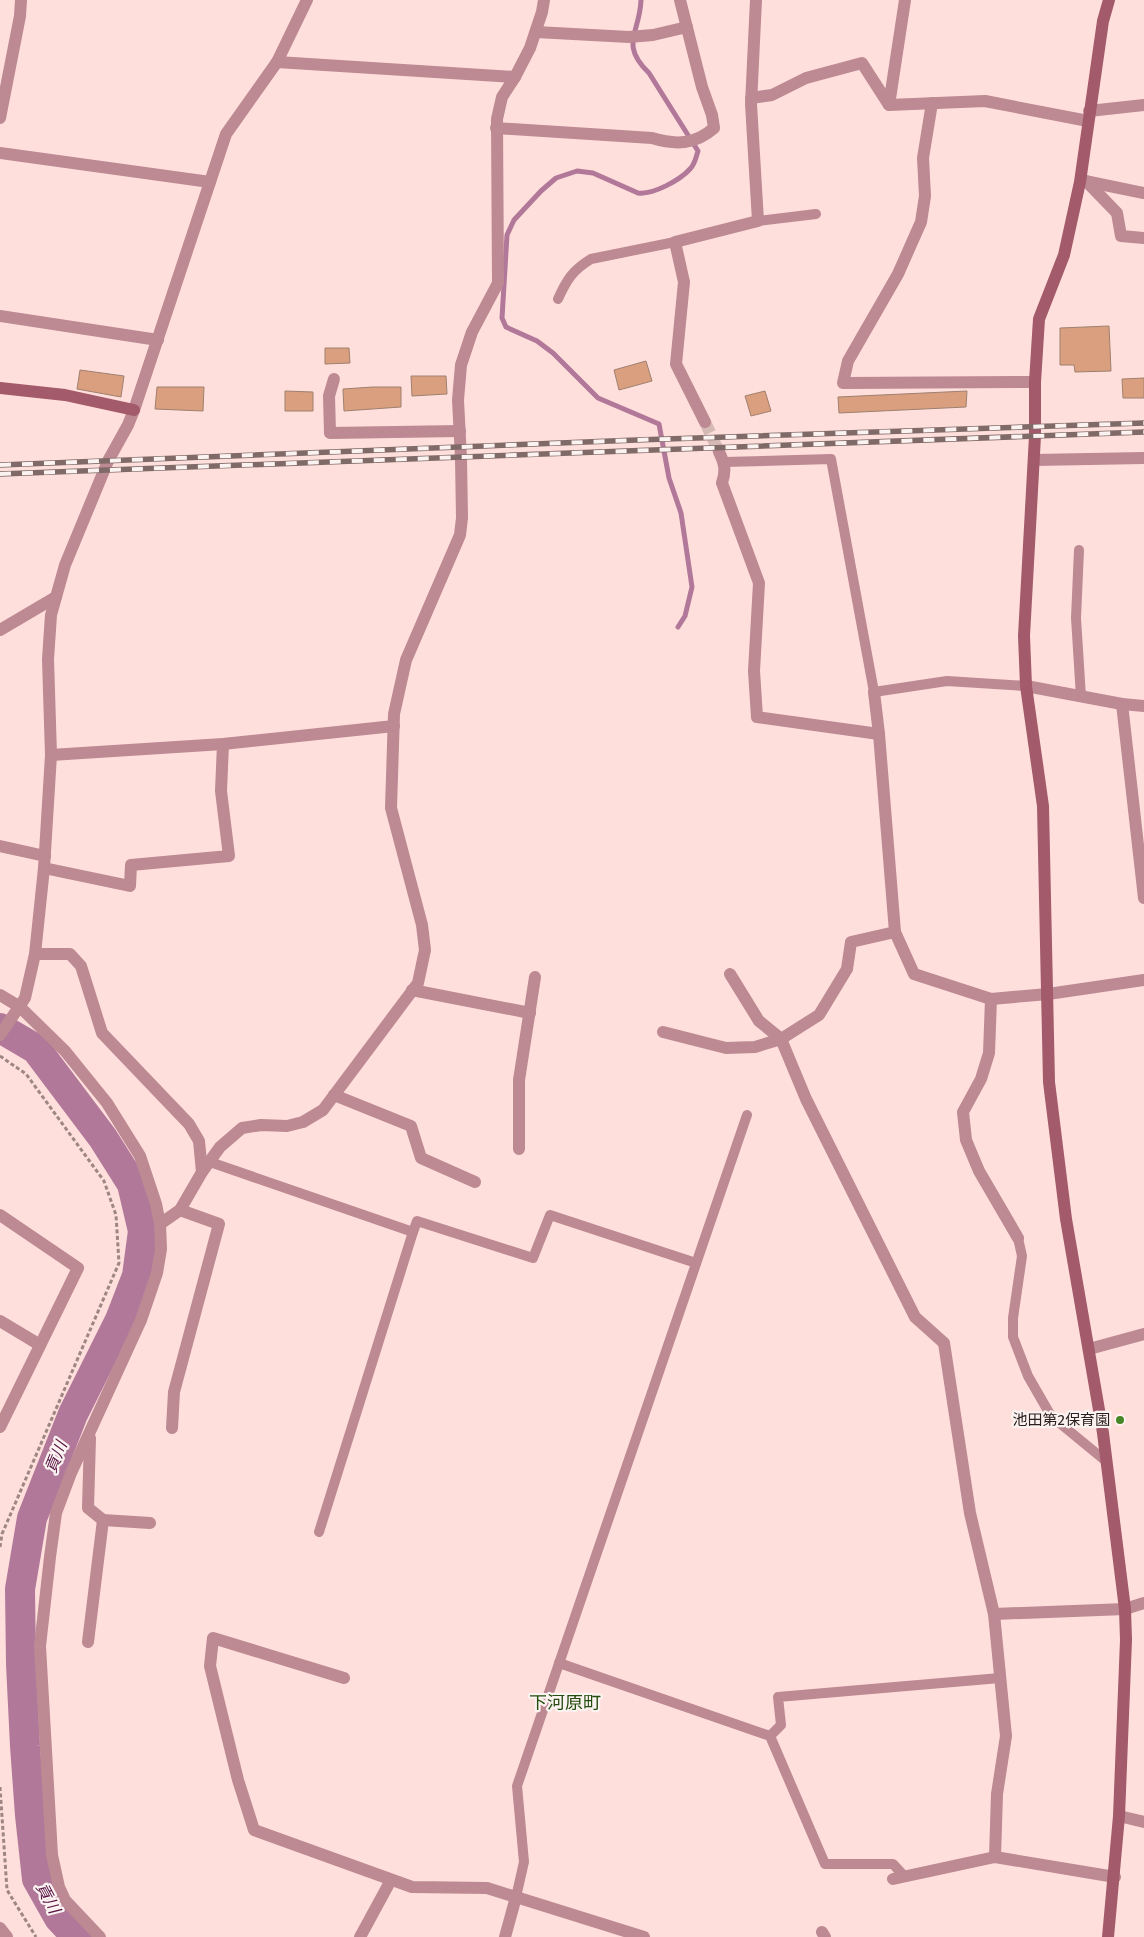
<svg xmlns="http://www.w3.org/2000/svg" width="1144" height="1937" font-family="'Fira Sans','Noto Sans JP',sans-serif">
<style>
.lines{fill:none;stroke-linecap:round;stroke-linejoin:round}
.stream{stroke:#b17899;stroke-width:5}
.river{stroke:#b17899;stroke-width:30}
.building{fill:#d99f7f;stroke:#9f8070}
.street-tunnel{stroke:#d5b9b5;stroke-width:12;stroke-dasharray:12 6;stroke-linecap:butt}
.path{stroke:#9d8683;stroke-width:3;stroke-dasharray:4 2.5;stroke-linecap:butt}
.lane{stroke:#bd8993;stroke-width:10}
.street{stroke:#bd8993;stroke-width:12}
.secondary{stroke:#a35a6b;stroke-width:12}
.rail-casing{stroke:#7f6a67;stroke-width:5.5}
.rail{stroke:#fbf3f1;stroke-width:4;stroke-dasharray:11;stroke-linecap:butt}
.poi-dot{fill:#478626;stroke:#fbf3f1;stroke-width:2}
.labels{text-anchor:middle;dominant-baseline:central;stroke-width:4.5;stroke-linejoin:round;paint-order:stroke}
.poi-label{font-size:15px;fill:#2e201e;stroke:#fbf3f1;text-anchor:end}
.water-label{font-size:16px;font-style:italic;fill:#561140;stroke:#fbf3f1}
.quarter-label{font-size:18px;fill:#244c0e;stroke:#fbf3f1}
</style>
<rect width="100%" height="100%" fill="#ffdfdb"/>
<g class="lines">
<path class="stream" d="M641 0C640 33 619 44 649 73L698 151C696 157 695 164 690 169 680 180 653 195 638 193L593 173 577 171 556 178 541 191 514 220 507 235 502 318 506 327 537 341 553 353 598 398 659 424 669 478 681 513 692 587 685 616 678 627"/>
<polyline class="river" points="0,1028 36,1049 103,1138 132,1184 143,1231 137,1276 120,1320 73,1414 32,1518 20,1589 21,1664 25,1746 30,1815 37,1879 59,1918 77,1937"/>
</g>
<g class="building">
<polygon points="1109,326 1111,371 1075,372 1074,365 1060,365 1060,328"/>
<polygon points="325,348 349,348 350,363 325,364"/>
<polygon points="646,361 652,381 619,390 614,370"/>
<polygon points="80,370 124,376 121,397 77,389"/>
<polygon points="411,376 446,376 447,394 412,396"/>
<polygon points="1144,378 1144,398 1123,398 1122,379"/>
<polygon points="157,387 204,387 203,411 155,409"/>
<polygon points="373,387 401,387 401,407 344,411 343,389"/>
<polygon points="285,391 313,392 313,411 285,411"/>
<polygon points="765,391 771,411 751,416 745,396"/>
<polygon points="967,391 966,407 839,413 838,397"/>
</g>
<g class="lines">
<polyline class="street-tunnel" points="705,422 719,452"/>
<g class="path">
<polyline points="0,1056 26,1074 104,1181 116,1215 119,1263 2,1534 0,1547"/>
<polyline points="0,1787 7,1890 36,1937"/>
</g>
<g class="lane">
<polyline points="758,221 816,214"/>
<path d="M558 299C567 279 573 270 591 259L675 242"/>
<polyline points="724,462 831,459 874,692 947,681 1026,686"/>
<polyline points="1079,550 1076,618 1081,697"/>
<polyline points="210,1162 413,1232 417,1221 533,1258 550,1215 696,1263"/>
<polyline points="1018,1238 1022,1256 1013,1318 1013,1337 1028,1376 1051,1416 1107,1462"/>
<polyline points="319,1532 413,1232"/>
<polyline points="559,1663 770,1736 825,1864 893,1864 905,1877"/>
<polyline points="770,1736 781,1725 778,1697 1000,1678"/>
<polyline points="516,1897 524,1862 517,1786 747,1115"/>
</g>
<g class="street">
<polyline points="536,32 629,37 653,35 687,27"/>
<polyline points="277,62 515,77"/>
<polyline points="751,98 772,95 806,78 862,63 889,105 985,101 1088,121"/>
<polyline points="932,103 923,158 925,196 921,222 898,274 848,361 843,383 1035,382"/>
<polyline points="889,105 905,0"/>
<polyline points="1089,111 1144,105"/>
<polyline points="0,118 20,16 21,0"/>
<path d="M496 128 652 138C675 145 695 145 714 128L712 115 702 87 680 0"/>
<polyline points="0,153 210,182"/>
<polyline points="1085,181 1144,193"/>
<polyline points="1086,181 1117,213 1121,236 1144,238"/>
<polyline points="0,316 158,340"/>
<polyline points="334,379 329,396 330,433 460,431"/>
<polyline points="705,422 676,364 684,282 675,242 758,221 751,104 756,0"/>
<path d="M719 452C725 464 726 471 722 483L759 583 754 671 757 717 879 734"/>
<polyline points="1034,460 1144,458"/>
<polyline points="0,630 56,597"/>
<polyline points="1026,686 1122,704 1144,706"/>
<polyline points="874,692 879,734 895,932 914,974 991,999 1048,994 1144,980"/>
<polyline points="1122,704 1144,898"/>
<polyline points="51,755 223,744 394,726"/>
<polyline points="0,846 45,856"/>
<polyline points="44,868 130,886 131,865 229,856 221,791 223,744"/>
<polyline points="35,954 70,954 81,966 102,1033 189,1124 199,1141 202,1172"/>
<polyline points="730,974 759,1021 781,1039 806,1099 915,1317 944,1343 970,1513 994,1614 1006,1736 997,1794 995,1857"/>
<polyline points="412,990 530,1013"/>
<polyline points="0,995 20,1007 65,1051 107,1103 140,1156 156,1204 160,1224 161,1249 157,1273 141,1320 71,1473 56,1513 50,1557 40,1646 52,1855 59,1887 65,1900 100,1937"/>
<polyline points="991,999 989,1053 981,1079 963,1112 966,1140 979,1171 1018,1238"/>
<polyline points="663,1032 726,1048 755,1047 781,1039 819,1015 847,969 851,942 895,932"/>
<polyline points="0,1035 25,998 35,954 44,868 51,755 48,659 51,615 65,565 108,461 128,425 134,410 226,134 277,62 307,0"/>
<polyline points="334,1095 411,1126 421,1158 475,1182"/>
<polyline points="519,1149 519,1080 535,977"/>
<polyline points="0,1215 78,1268 0,1427"/>
<polyline points="160,1224 180,1210 202,1172 220,1147 242,1128 261,1125 287,1126 303,1122 323,1110 418,983 425,950 422,925 391,808 394,714 406,660 460,535 462,518 461,458 458,400 461,365 472,332 498,283 497,119 502,97 515,77 530,48 542,12 544,0"/>
<polyline points="0,1321 40,1345"/>
<polyline points="1089,1349 1144,1334"/>
<polyline points="172,1428 174,1392 219,1224 180,1210"/>
<polyline points="90,1438 88,1508 103,1520 150,1523"/>
<polyline points="994,1614 1125,1609 1144,1603"/>
<polyline points="88,1642 103,1520"/>
<polyline points="344,1678 213,1638 210,1666 238,1780 254,1830 412,1887 487,1888 644,1937"/>
<polyline points="1119,1816 1144,1822"/>
<polyline points="893,1879 995,1857 1115,1877"/>
<polyline points="0,1928 7,1937"/>
<polyline points="822,1932 825,1937"/>
<polyline points="360,1937 391,1880"/>
<polyline points="505,1937 516,1897"/>
</g>
<g class="secondary">
<polyline points="0,388 65,395 134,410"/>
<polyline points="1108,1937 1119,1816 1126,1640 1125,1609 1103,1433 1066,1219 1049,1082 1043,806 1026,686 1024,636 1035,436 1035,382 1039,319 1064,255 1080,182 1103,21 1109,0"/>
</g>
<g class="rail-casing">
<g id="rail">
<polyline points="0,465 637,440 1144,423"/>
<polyline points="0,474 1144,432"/>
</g>
</g>
<use href="#rail" class="rail"/>
</g>
<circle class="poi-dot" cx="1120" cy="1420" r="5"/>
<g class="labels">
<g class="poi-label">
<text x="1110" y="1420">池田第2保育園</text>
</g>
<g class="water-label">
<text transform="translate(56 1457) rotate(-68)">貢川</text>
<text transform="translate(48 1898) rotate(62)">貢川</text>
</g>
<g class="quarter-label">
<text x="565" y="1703">下河原町</text>
</g>
</g>
</svg>
